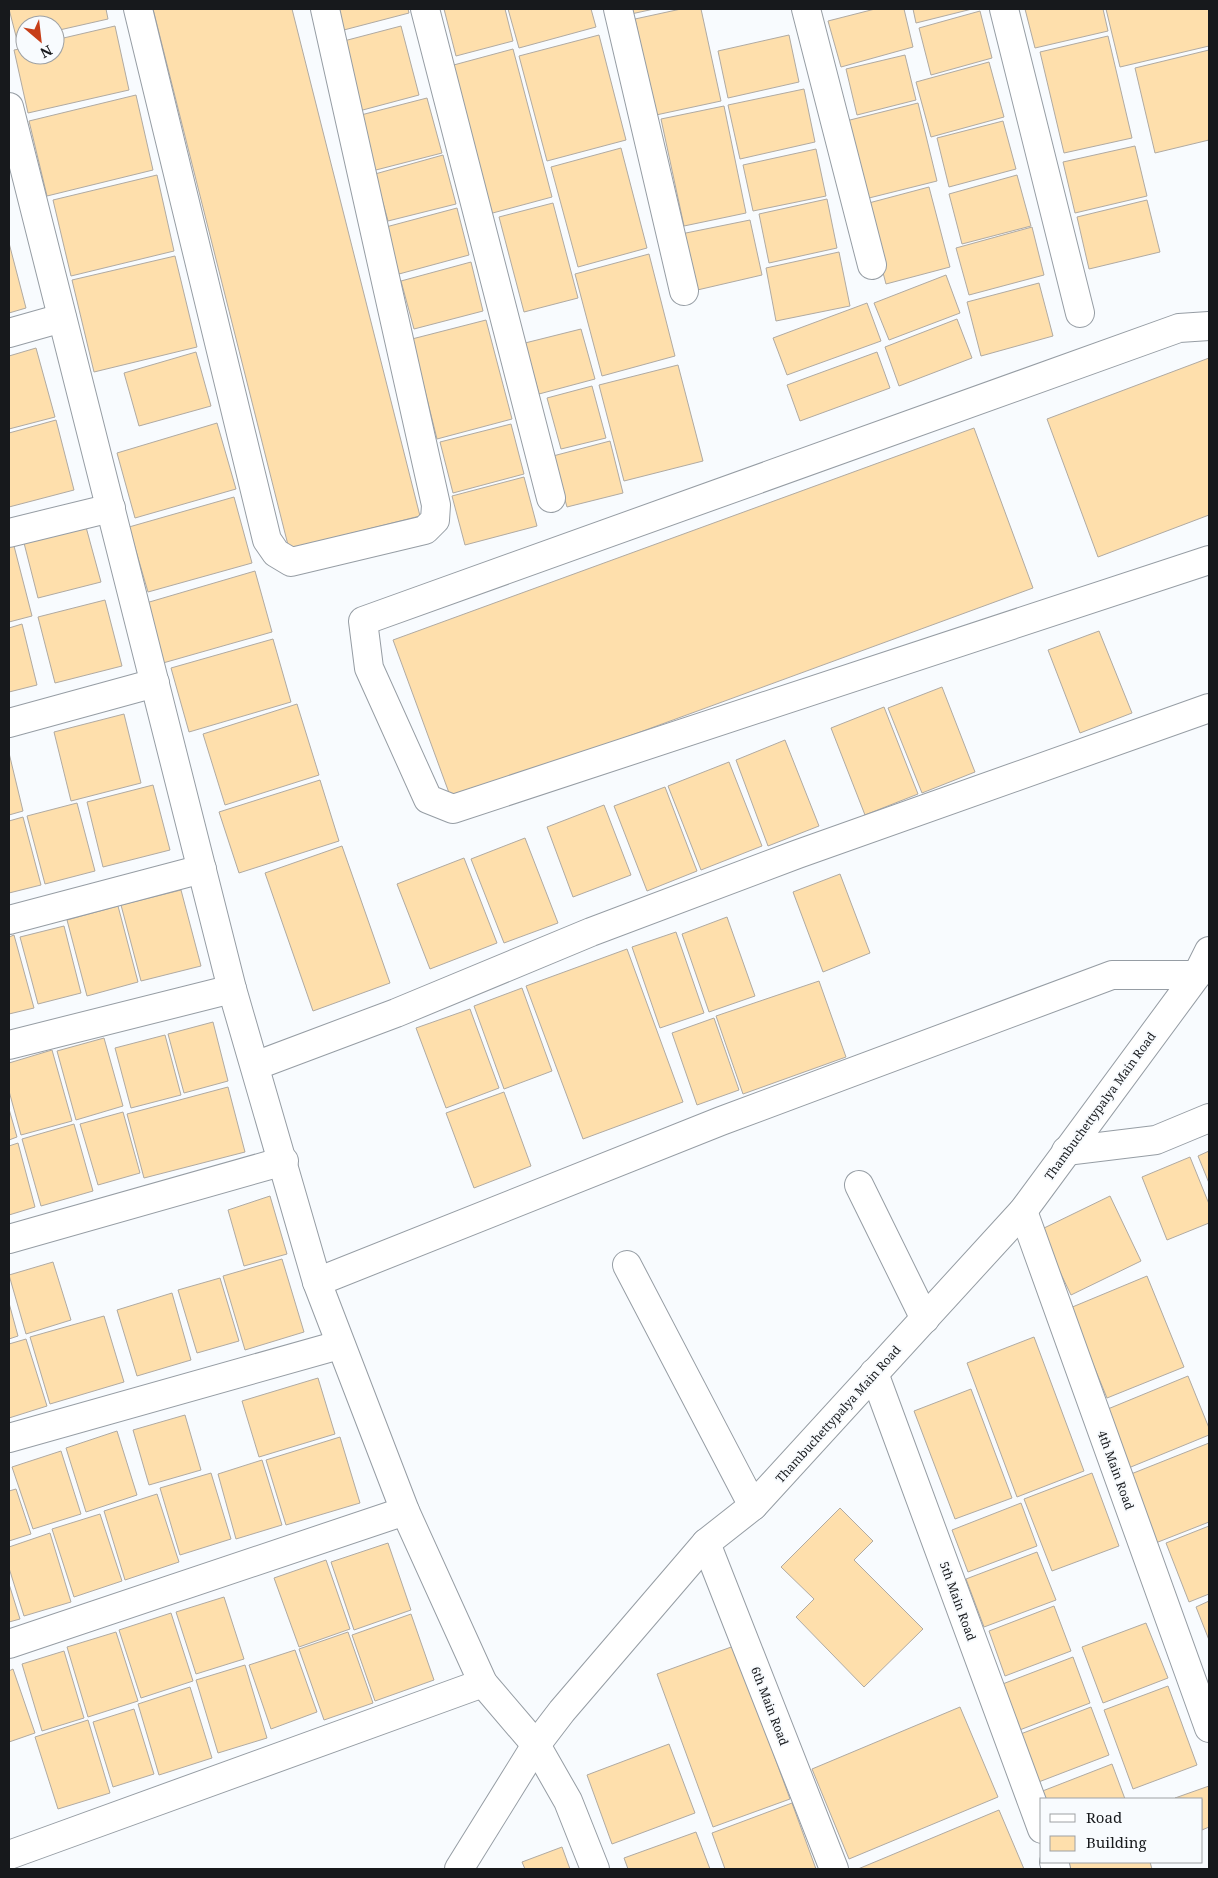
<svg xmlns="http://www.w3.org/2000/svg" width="1218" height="1878" font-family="'Noto Serif',serif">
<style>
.building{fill:#fedfac;stroke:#b0aaa2}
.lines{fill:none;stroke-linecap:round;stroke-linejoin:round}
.minor-casing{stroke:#969da4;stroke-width:30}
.major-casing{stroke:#969da4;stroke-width:30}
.minor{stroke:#fff;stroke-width:28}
.major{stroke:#fff;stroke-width:28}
.labels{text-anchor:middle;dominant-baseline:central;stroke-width:4;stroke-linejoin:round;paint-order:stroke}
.street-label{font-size:12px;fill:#17191c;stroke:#f8fbfe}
</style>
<rect width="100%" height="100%" fill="#f8fbfe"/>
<g class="building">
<polygon points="9,9 106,9 108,19 55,31 55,25 25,25 25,38 17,40"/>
<polygon points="153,9 292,9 420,516 289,549"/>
<polygon points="335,9 408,9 409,13 340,31"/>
<polygon points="444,9 505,9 513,41 456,56"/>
<polygon points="508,9 591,9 596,27 519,48"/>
<polygon points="630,9 654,9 631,14"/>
<polygon points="681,9 701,9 721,101 656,115 635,19"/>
<polygon points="875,9 904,9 913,47 841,67 828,21"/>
<polygon points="913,9 972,9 916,23"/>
<polygon points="1025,9 1103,9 1108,31 1035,48"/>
<polygon points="1106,9 1209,9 1209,46 1120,67"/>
<polygon points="980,11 992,58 931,75 919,28"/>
<polygon points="115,26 129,90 28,113 14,50 25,48 25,55 55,55 55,40"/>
<polygon points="401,26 419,95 359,111 340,42"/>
<polygon points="599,35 626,140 547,161 519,56"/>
<polygon points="789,35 799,82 728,98 718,51"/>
<polygon points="1108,36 1132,138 1064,153 1040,52"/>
<polygon points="513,49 552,197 489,214 450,66"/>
<polygon points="1209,50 1209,140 1155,153 1135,68"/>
<polygon points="905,55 916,100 857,115 846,69"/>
<polygon points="989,62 1004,117 931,137 916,82"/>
<polygon points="804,89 815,142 740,159 728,105"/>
<polygon points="136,95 153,170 47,196 29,121"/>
<polygon points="427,98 442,153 372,171 357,116"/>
<polygon points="918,103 937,181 865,199 846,121"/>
<polygon points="724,106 746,213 684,226 661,119"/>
<polygon points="1003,121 1016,169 949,187 937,138"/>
<polygon points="1135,146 1147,196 1075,213 1063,162"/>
<polygon points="621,148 647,248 578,267 551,167"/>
<polygon points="816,149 826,196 753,211 743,165"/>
<polygon points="443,155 456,204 388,221 375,174"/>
<polygon points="157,175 174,251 71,276 53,200"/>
<polygon points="1017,175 1031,226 962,244 949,194"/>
<polygon points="929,187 950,267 886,284 865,204"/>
<polygon points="827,199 837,248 769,263 759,214"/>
<polygon points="1147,200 1160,252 1089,269 1077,217"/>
<polygon points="553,203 578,298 524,312 499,217"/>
<polygon points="457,208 469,255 399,274 386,227"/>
<polygon points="750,220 762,275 693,291 681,234"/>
<polygon points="1032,227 1044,275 969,295 956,248"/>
<polygon points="9,243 26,308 9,313"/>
<polygon points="839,252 850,306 776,321 766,268"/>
<polygon points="649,254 675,356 602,376 575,274"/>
<polygon points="175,256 197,347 94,372 72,280"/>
<polygon points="471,262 483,311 414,329 401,281"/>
<polygon points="946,275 960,313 889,340 874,303"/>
<polygon points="1039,283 1053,336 981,356 967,302"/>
<polygon points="867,303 881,341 787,375 773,338"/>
<polygon points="957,319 972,358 899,386 885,347"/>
<polygon points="486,320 512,419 437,439 412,339"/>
<polygon points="581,329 595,379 539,394 525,343"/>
<polygon points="36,348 55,417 9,429 9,356"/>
<polygon points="196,352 211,406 139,426 124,373"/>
<polygon points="877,352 890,388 800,421 787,385"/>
<polygon points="1209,358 1209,515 1098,557 1047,419"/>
<polygon points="678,365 703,461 624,481 599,385"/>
<polygon points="592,386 606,438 561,449 547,398"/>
<polygon points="56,420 74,490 9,507 9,433"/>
<polygon points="217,423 236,489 135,518 117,453"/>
<polygon points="511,424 524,474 453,493 440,442"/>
<polygon points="974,428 1033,588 452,801 393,640"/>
<polygon points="610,441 623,493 567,507 553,456"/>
<polygon points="524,477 537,526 465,545 452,496"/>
<polygon points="234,497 252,563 148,592 129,527"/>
<polygon points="86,527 101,582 38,598 24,543"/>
<polygon points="14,546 32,616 9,622 9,547"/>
<polygon points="255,571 272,632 163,663 146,603"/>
<polygon points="105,600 122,666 55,683 38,617"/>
<polygon points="22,624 37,685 9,692 9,628"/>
<polygon points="1099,631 1132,713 1080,733 1048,650"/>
<polygon points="273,639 291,702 189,732 171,668"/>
<polygon points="942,687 975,772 922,793 888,708"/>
<polygon points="297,704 319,775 225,805 203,734"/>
<polygon points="884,707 918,794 865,815 831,728"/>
<polygon points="124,714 141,783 71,801 54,732"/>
<polygon points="785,740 819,826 768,846 736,760"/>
<polygon points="9,753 23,811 9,815"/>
<polygon points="729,762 762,846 701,870 668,786"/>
<polygon points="320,780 339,841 239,873 219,812"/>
<polygon points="153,785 170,850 103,867 87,802"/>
<polygon points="665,787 697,871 647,891 614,806"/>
<polygon points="77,803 95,871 45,884 27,816"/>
<polygon points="604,805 631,875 573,897 547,827"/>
<polygon points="23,817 41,885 9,893 9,821"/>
<polygon points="525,838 558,923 504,943 471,859"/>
<polygon points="342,846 390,983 313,1011 265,873"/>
<polygon points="464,858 497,943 430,969 397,884"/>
<polygon points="840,874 870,953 823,972 793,892"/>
<polygon points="181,890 201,966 141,981 121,905"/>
<polygon points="118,906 138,982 87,996 67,920"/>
<polygon points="727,917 755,996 709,1012 682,934"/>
<polygon points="64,926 81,993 38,1004 20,937"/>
<polygon points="676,932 704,1013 660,1028 632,947"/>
<polygon points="14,935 34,1008 9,1014 9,937"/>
<polygon points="627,949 683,1102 583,1139 526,986"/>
<polygon points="819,981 846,1057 743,1094 716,1016"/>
<polygon points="522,988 552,1071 504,1089 474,1006"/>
<polygon points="470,1009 499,1088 446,1108 416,1028"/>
<polygon points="714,1018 739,1090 697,1105 672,1033"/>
<polygon points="213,1022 228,1081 184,1093 168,1034"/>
<polygon points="165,1035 181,1095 131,1108 115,1048"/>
<polygon points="104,1038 123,1106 76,1120 57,1051"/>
<polygon points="52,1050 72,1121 21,1135 9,1091 9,1063"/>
<polygon points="228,1087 245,1152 144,1178 127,1114"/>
<polygon points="504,1092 531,1166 474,1188 446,1113"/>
<polygon points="9,1109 17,1137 9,1140"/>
<polygon points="123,1112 140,1173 98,1185 80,1124"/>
<polygon points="74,1124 93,1191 41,1206 22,1139"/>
<polygon points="18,1143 35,1207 9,1215 9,1146"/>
<polygon points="1209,1151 1209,1183 1198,1156"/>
<polygon points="1190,1157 1209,1204 1209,1223 1167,1240 1142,1177"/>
<polygon points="270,1196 287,1254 244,1266 228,1210"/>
<polygon points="1110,1196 1141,1261 1071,1295 1040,1230"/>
<polygon points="282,1259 304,1332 245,1350 223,1276"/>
<polygon points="53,1262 71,1320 26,1334 9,1275"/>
<polygon points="1147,1276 1184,1367 1107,1398 1070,1308"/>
<polygon points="220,1278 239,1341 197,1353 178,1290"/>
<polygon points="172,1293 191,1360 137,1376 117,1310"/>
<polygon points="9,1303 18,1336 9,1339"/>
<polygon points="104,1316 124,1382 50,1404 30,1337"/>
<polygon points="1034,1337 1084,1471 1017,1497 967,1363"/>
<polygon points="26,1339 47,1406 9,1418 9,1344"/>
<polygon points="1188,1376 1209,1428 1209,1435 1126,1469 1103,1411"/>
<polygon points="318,1378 335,1434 259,1457 242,1401"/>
<polygon points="971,1389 1012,1498 955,1519 914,1411"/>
<polygon points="185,1415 201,1470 149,1485 133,1430"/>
<polygon points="117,1431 137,1495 86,1512 66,1448"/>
<polygon points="340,1437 360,1503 286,1525 266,1460"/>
<polygon points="1209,1443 1209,1522 1153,1544 1126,1476"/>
<polygon points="61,1451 81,1514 33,1529 12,1467"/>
<polygon points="262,1460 282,1525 236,1539 218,1474"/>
<polygon points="211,1473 231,1539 180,1555 160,1488"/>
<polygon points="1092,1473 1119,1546 1052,1571 1024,1499"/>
<polygon points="16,1489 31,1534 9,1541 9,1491"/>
<polygon points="157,1494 179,1562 125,1580 104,1511"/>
<polygon points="1021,1503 1037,1546 968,1572 952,1530"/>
<polygon points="840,1508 873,1541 854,1560 923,1629 864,1687 796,1617 814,1599 781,1567"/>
<polygon points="100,1514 122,1581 74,1597 52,1529"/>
<polygon points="1209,1526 1209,1594 1189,1602 1166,1543"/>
<polygon points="50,1533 71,1602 24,1616 9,1568 9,1547"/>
<polygon points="388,1543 411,1610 354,1630 331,1562"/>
<polygon points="1037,1552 1056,1600 984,1627 966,1579"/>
<polygon points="326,1560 350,1629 299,1647 274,1578"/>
<polygon points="9,1584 20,1619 9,1622"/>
<polygon points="224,1597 244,1659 196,1674 176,1612"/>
<polygon points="1209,1601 1209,1640 1196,1607"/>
<polygon points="1054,1606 1071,1651 1005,1676 989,1631"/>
<polygon points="171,1613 193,1681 141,1698 119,1630"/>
<polygon points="411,1614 434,1680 375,1701 352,1635"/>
<polygon points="1146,1623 1168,1678 1103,1703 1082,1647"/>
<polygon points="116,1632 138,1701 88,1717 67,1647"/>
<polygon points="348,1632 373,1703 324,1720 299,1649"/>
<polygon points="734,1646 790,1799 713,1827 657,1674"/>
<polygon points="295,1650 317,1712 271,1729 249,1665"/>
<polygon points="64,1651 84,1718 42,1731 22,1664"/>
<polygon points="1073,1657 1090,1703 1017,1731 1000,1685"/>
<polygon points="245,1665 267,1738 218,1753 196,1680"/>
<polygon points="13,1669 35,1733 9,1742 9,1671"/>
<polygon points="1168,1686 1197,1765 1133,1789 1104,1710"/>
<polygon points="190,1687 212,1758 159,1775 138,1704"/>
<polygon points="960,1707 998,1797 849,1859 812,1769"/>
<polygon points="1091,1707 1109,1755 1036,1783 1018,1735"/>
<polygon points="134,1709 154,1774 113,1787 93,1722"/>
<polygon points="88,1720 110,1793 58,1809 35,1737"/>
<polygon points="669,1744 695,1813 612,1844 587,1775"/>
<polygon points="1112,1764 1125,1799 1043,1799 1040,1792"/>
<polygon points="1209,1786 1209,1827 1202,1830 1202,1799 1175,1798"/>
<polygon points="792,1803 816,1869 725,1869 712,1833"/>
<polygon points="999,1810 1024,1869 858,1869"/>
<polygon points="696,1832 710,1869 628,1869 624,1858"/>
<polygon points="562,1847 570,1869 525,1869 522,1862"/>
<polygon points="1065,1862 1150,1862 1152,1869 1068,1869"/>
</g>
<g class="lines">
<g class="minor-casing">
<g id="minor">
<polyline points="138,9 267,540 276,553 291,562 425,530 435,520 436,505 325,9"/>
<polyline points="425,9 551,498"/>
<polyline points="618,9 684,291"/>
<polyline points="806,9 872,265"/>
<polyline points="1004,9 1080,313"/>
<polyline points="9,107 232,989 317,1282 405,1511 483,1683 536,1745 568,1801 595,1869"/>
<polyline points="1209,326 1179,328 363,621 369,668 428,799 453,809 1209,560"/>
<polyline points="9,333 62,318"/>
<polyline points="9,533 111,508"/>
<polyline points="9,723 155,683"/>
<polyline points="9,920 202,869"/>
<polyline points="9,1045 232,989"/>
<polyline points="255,1066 396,1013 591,932 798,854 1209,708"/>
<polyline points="1066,1151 1156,1140 1209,1118"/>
<polyline points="859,1185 925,1319"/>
<polyline points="1023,1211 1209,1728"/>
<polyline points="9,1239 284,1161"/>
<polyline points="627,1265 753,1506"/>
<polyline points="317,1282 721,1121 1112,975 1197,975"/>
<polyline points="874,1373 1042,1829"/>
<polyline points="9,1438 339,1345"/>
<polyline points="706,1543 834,1869"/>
<polyline points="9,1644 405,1511"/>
<polyline points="9,1855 483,1683"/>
<polyline points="1054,1862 1056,1869"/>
</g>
</g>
<g class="major-casing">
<polyline id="major" points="459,1869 536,1745 562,1711 706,1543 753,1506 1023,1211 1197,975 1209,951"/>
</g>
<use href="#minor" class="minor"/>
<use href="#major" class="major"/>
</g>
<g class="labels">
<g class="street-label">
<text transform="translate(1100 1106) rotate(-54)">Thambuchettypalya Main Road</text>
<text transform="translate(838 1414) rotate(-48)">Thambuchettypalya Main Road</text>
<text transform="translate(1116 1470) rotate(70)">4th Main Road</text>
<text transform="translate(958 1601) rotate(70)">5th Main Road</text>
<text transform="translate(770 1706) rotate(69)">6th Main Road</text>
</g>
</g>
<rect width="1218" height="1878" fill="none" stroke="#17191c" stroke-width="20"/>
<rect x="1040" y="1798" width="162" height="65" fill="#f8fbfe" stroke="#9ea1a4"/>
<rect x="1050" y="1814" width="25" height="8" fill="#ffffff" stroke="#9ea1a4"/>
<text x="1086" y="1823" font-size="15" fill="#17191c">Road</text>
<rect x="1050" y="1836" width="25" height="15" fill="#fedfac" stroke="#9ea1a4"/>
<text x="1086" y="1848" font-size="15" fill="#17191c">Building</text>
<g transform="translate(40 40) rotate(152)"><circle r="24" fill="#f8fbfe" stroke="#9ea1a4"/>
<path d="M0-4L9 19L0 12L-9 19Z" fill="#c73e18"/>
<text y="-8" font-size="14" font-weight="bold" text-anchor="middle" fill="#17191c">N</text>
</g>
</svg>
